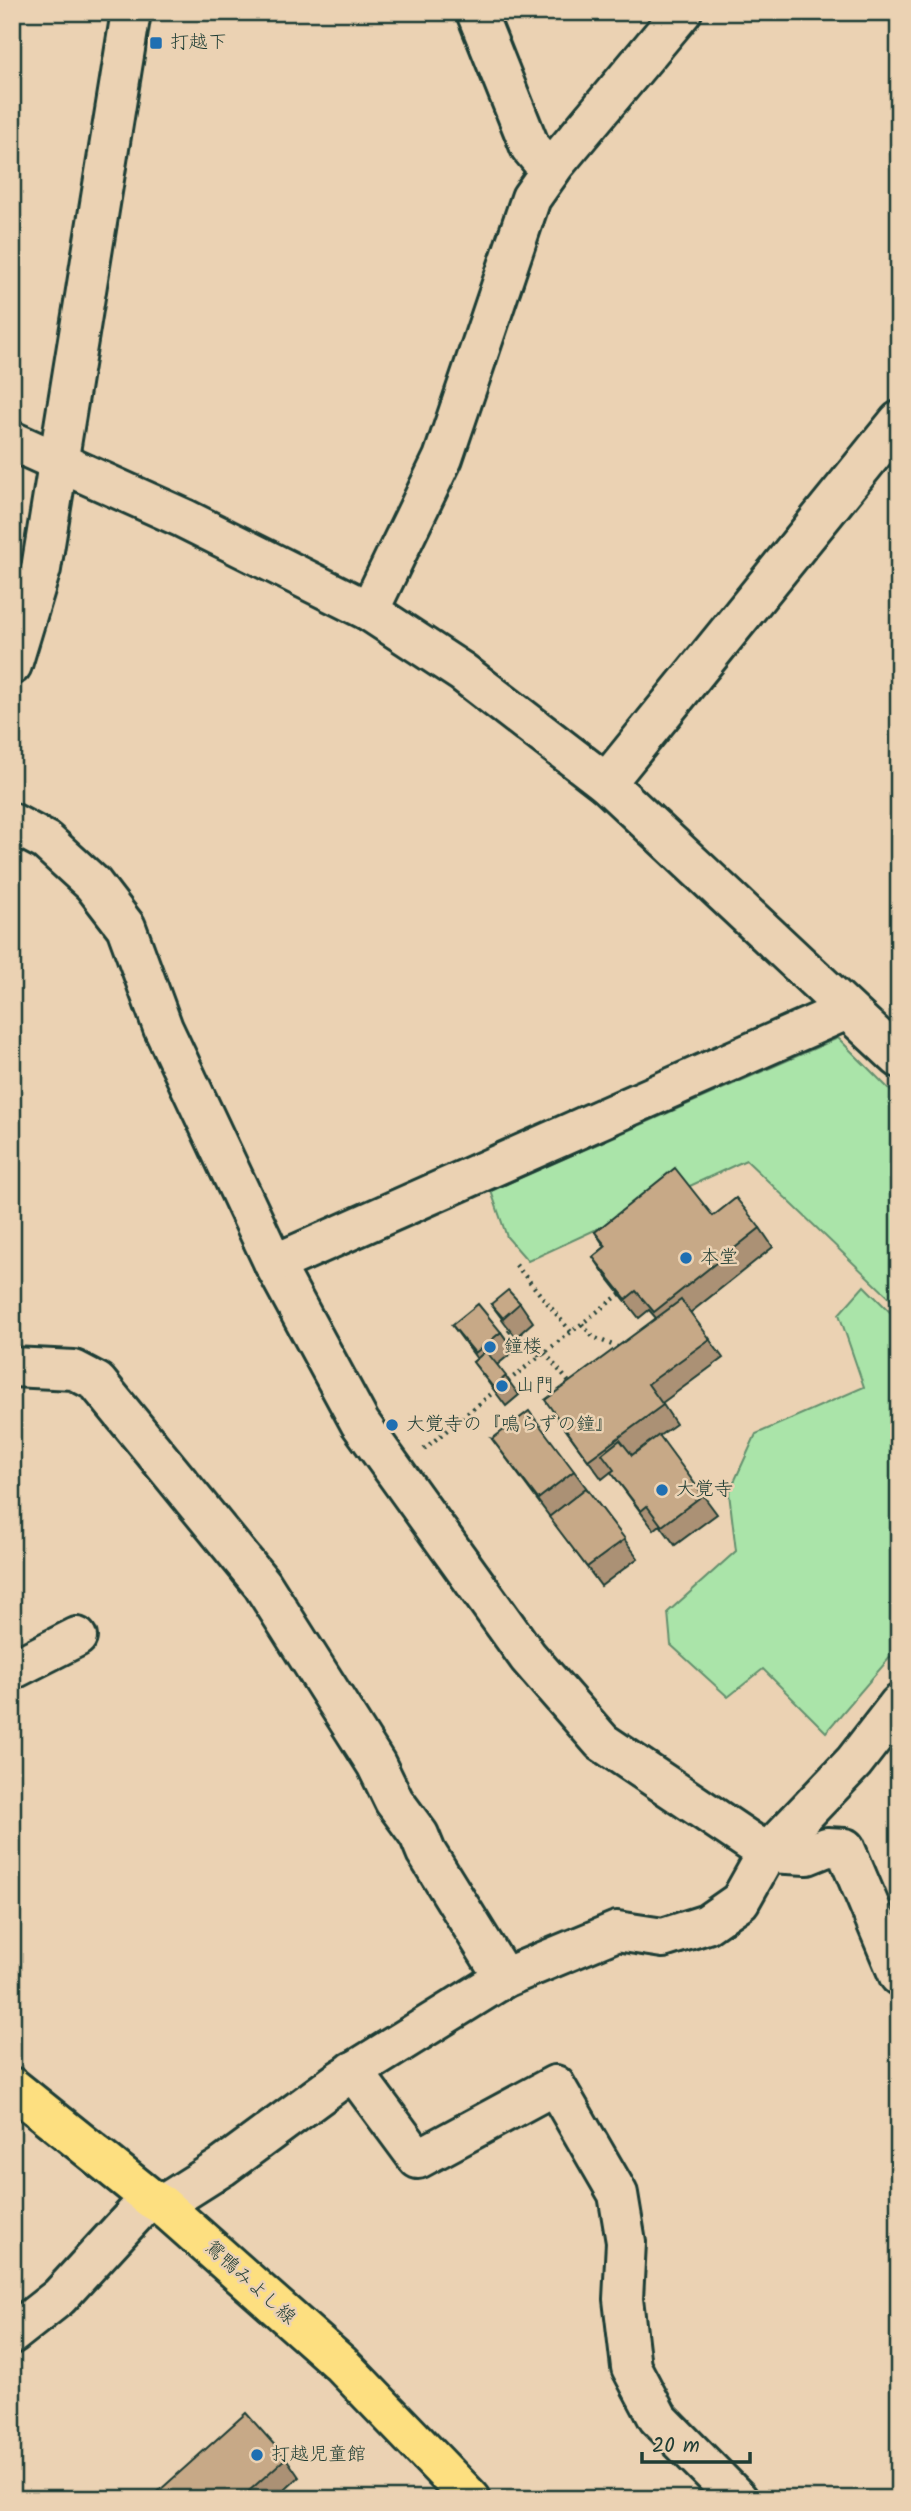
<svg xmlns="http://www.w3.org/2000/svg" width="911" height="2511" font-family="Kalam,'Klee One',sans-serif">
<style>
.green{fill:#aae4a9;stroke:#64906e;stroke-width:2}
.lines{fill:none;stroke-linecap:round;stroke-linejoin:round}
.minor-casing{stroke:#1f3d34;stroke-width:44}
.major-casing{stroke:#1f3d34;stroke-width:44}
.path{stroke:#1f3d34;stroke-width:4.5;stroke-dasharray:2 5;stroke-linecap:butt}
.minor{stroke:#ebd2b3;stroke-width:38}
.major{stroke:#fddf80;stroke-width:38}
.wall{fill:#ab9174;stroke:#1f3d34;stroke-width:2}
.building{fill:#c7a987;stroke:#1f3d34;stroke-width:2}
.poi-dot{fill:#1f6fb2;stroke:#ebd2b3;stroke-width:2.5}
.labels{text-anchor:middle;dominant-baseline:central;stroke-width:5;stroke-linejoin:round;paint-order:stroke}
.poi-label{font-size:19px;fill:#1f3d34;stroke:#ebd2b3;text-anchor:start}
.street-label{font-size:19px;fill:#1f3d34;stroke:#ebd2b3}
</style>
<rect width="100%" height="100%" fill="#ebd2b3"/>
<filter id="ink" filterUnits="userSpaceOnUse"><feTurbulence type="fractalNoise" baseFrequency=".0143" numOctaves="2"/><feDisplacementMap in="SourceGraphic" scale="14" xChannelSelector="R" yChannelSelector="G"/><feConvolveMatrix kernelMatrix="1 2 1 2 8 2 1 2 1" color-interpolation-filters="sRGB"/></filter>
<g filter="url(#ink)">
<g class="green">
<polygon points="838,1038 899,1099 899,1307 746,1160 528,1261 507,1237 491,1191"/>
<polygon points="864,1286 899,1321 899,1647 826,1732 763,1669 728,1697 671,1645 668,1612 736,1551 729,1493 756,1434 864,1387 839,1314"/>
</g>
<g class="lines">
<g class="minor-casing">
<g id="minor">
<polyline points="476,12 530,147 550,171"/>
<polyline points="12,441 183,518 369,611 462,672 606,783 899,1058"/>
<polyline points="369,611 443,458 531,198 555,164 682,12"/>
<polyline points="12,665 41,569 131,12"/>
<polyline points="606,783 899,421"/>
<polyline points="12,823 46,841 93,884 126,927 163,1028 274,1264 360,1423 528,1657 602,1742 767,1853 807,1855 827,1847 845,1848 899,1976"/>
<polyline points="274,1264 847,1010"/>
<polyline points="12,1367 74,1370 97,1382 262,1584 376,1764 394,1801 419,1835 426,1852 504,1978"/>
<polyline points="12,1670 77,1637"/>
<polyline points="353,2071 418,2159 555,2085 618,2194 626,2242 623,2299 631,2367 658,2418 738,2499"/>
<polyline points="162,2205 222,2167 340,2080 504,1978 617,1931 663,1938 707,1924 740,1901 767,1853 854,1762 899,1704"/>
<polyline points="12,2334 59,2297 150,2198"/>
</g>
</g>
<g class="major-casing">
<polyline id="major" points="12,2087 150,2198 162,2205 341,2364 471,2499"/>
</g>
<g class="path">
<polyline points="516,1265 571,1332"/>
<polyline points="582,1324 593,1337 622,1349"/>
<polyline points="520,1333 540,1356"/>
<polyline points="503,1337 511,1330"/>
<polyline points="545,1353 572,1386"/>
<polyline points="508,1381 620,1294"/>
<polyline points="424,1449 495,1391"/>
</g>
<use href="#minor" class="minor"/>
<use href="#major" class="major"/>
</g>
<g class="wall">
<polygon points="713,1216 760,1228 773,1247 690,1313 723,1358 662,1403 676,1424 659,1436 717,1514 675,1545 660,1525 654,1530 611,1472 602,1479 558,1419 656,1318 649,1310 639,1318 606,1276 593,1257 605,1247 595,1232"/>
<polygon points="520,1303 533,1322 516,1337 505,1323 491,1304"/>
<polygon points="452,1325 501,1332 514,1351 497,1365 519,1395 506,1406 473,1362 477,1359"/>
<polygon points="492,1439 574,1471 638,1558 601,1586"/>
<polygon points="286,2458 299,2477 275,2499 150,2499"/>
</g>
<g class="building">
<polygon points="675,1168 713,1216 736,1198 760,1228 654,1312 636,1291 626,1299 593,1257 606,1246 595,1232"/>
<polygon points="508,1290 520,1303 503,1318 491,1304"/>
<polygon points="681,1300 710,1339 648,1384 663,1405 588,1460 545,1400"/>
<polygon points="478,1304 501,1332 475,1353 452,1325"/>
<polygon points="486,1351 506,1376 493,1387 473,1362"/>
<polygon points="529,1411 574,1471 538,1499 492,1439"/>
<polygon points="659,1435 703,1495 662,1526 647,1506 641,1511 611,1472 614,1470 602,1454 620,1440 632,1455"/>
<polygon points="586,1488 625,1539 587,1567 549,1517"/>
<polygon points="246,2413 286,2458 240,2499 150,2499"/>
</g>
</g>
<g class="poi-dot">
<rect x="149" y="36" width="14" height="14" rx="3.5"/>
<circle cx="686" cy="1258" r="7"/>
<circle cx="490" cy="1347" r="7"/>
<circle cx="502" cy="1386" r="7"/>
<circle cx="392" cy="1425" r="7"/>
<circle cx="662" cy="1490" r="7"/>
<circle cx="257" cy="2455" r="7"/>
</g>
<g class="labels">
<g class="poi-label">
<text x="170" y="43">打越下</text>
<text x="700" y="1258">本堂</text>
<text x="504" y="1347">鐘楼</text>
<text x="516" y="1386">山門</text>
<text x="406" y="1425">大覚寺の『鳴らずの鐘』</text>
<text x="676" y="1490">大覚寺</text>
<text x="271" y="2455">打越児童館</text>
</g>
<g class="street-label">
<text transform="translate(250 2283) rotate(42)">鴛鴨みよし線</text>
</g>
</g>
<rect width="911" height="2511" fill="none" stroke="#ebd2b3" stroke-width="42"/>
<rect x="21" y="21" width="869" height="2469" fill="none" stroke="#1f3d34" stroke-width="2.5" filter="url(#ink)"/>
<path d="M642 2452v10h108v-10" fill="none" stroke="#1f3d34" stroke-width="3.5"/>
<text x="652" y="2452" font-size="21" fill="#1f3d34" stroke="#ebd2b3" stroke-width="5" paint-order="stroke">20 m</text>
</svg>
